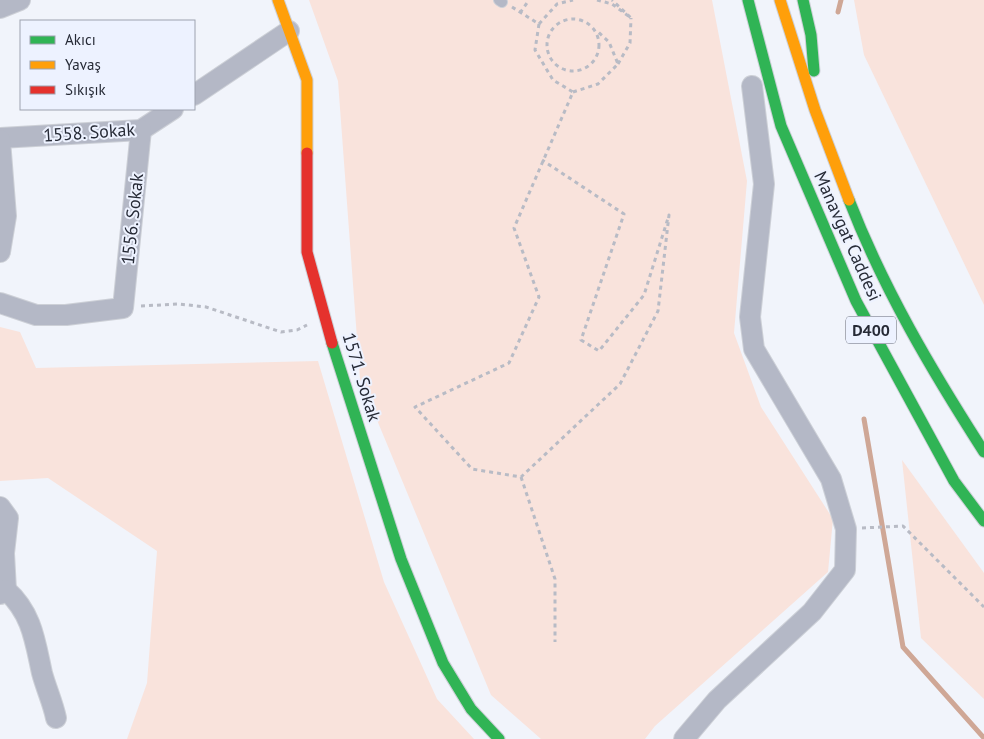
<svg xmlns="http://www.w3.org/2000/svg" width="984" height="739" font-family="'PT Sans',sans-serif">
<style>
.green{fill:#f9e3dc}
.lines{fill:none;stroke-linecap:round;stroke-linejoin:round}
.stream{stroke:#cfa796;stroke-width:5}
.lane-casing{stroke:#cdd0d7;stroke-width:12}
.street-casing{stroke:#cdd0d7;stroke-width:22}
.fast-casing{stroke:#cdd0d7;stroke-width:13}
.slow-casing{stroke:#cdd0d7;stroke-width:13}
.jam-casing{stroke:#cdd0d7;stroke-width:13}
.path{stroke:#b8bbc5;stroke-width:3;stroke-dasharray:4 4;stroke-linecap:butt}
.lane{stroke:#b4b8c6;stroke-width:10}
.street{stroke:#b4b8c6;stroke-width:20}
.fast{stroke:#30b455;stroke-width:11}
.slow{stroke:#ff9f0a;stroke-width:11}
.jam{stroke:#e5322d;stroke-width:11}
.labels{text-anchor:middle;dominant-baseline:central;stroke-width:4;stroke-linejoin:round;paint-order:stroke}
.shield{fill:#edf2ff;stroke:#626672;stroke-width:1}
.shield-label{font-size:16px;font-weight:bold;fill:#262a36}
.street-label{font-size:18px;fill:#262a36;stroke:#edf2ff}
</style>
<rect width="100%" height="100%" fill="#f1f4fb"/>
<g class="green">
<polygon points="309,0 712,0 747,181 734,333 761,407 833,519 828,572 655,726 645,739 541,739 491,695 360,379 338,81"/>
<polygon points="854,0 984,0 984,305 864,55"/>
<polygon points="0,327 20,332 36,368 318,361 384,582 437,699 474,739 127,739 147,683 157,551 48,478 0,481"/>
<polygon points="902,460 984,573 984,699 921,638"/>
</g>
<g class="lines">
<g class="stream">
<polyline points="838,12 841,0"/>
<polyline points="864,419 903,647 984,738"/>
</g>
<g class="lane-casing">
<polyline id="lane" points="499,0 502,2"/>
</g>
<g class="street-casing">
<g id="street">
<polyline points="0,8 20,0"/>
<polyline points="194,95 289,31"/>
<polyline points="0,138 141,130 173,109"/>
<polyline points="0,140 6,216 0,252"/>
<polyline points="0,303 36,315 66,315 123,308 141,130"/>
<polyline points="0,507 8,518 4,553 6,590 0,594"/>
<path d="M6 590C32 613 35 641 42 673 46 688 53 703 56 718"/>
<polyline points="684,739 717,700 812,612 845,570 846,529 831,479 754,349 750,317 764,184 752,86"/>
</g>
</g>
<g class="fast-casing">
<g id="fast">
<polyline points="748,0 781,126 856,301 954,481 984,521"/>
<polyline points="803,0 811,35 814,71"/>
<path d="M849 200C884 290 932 371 984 452"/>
<polyline points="332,343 401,559 443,663 471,709 499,739"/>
</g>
</g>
<g class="slow-casing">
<g id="slow">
<polyline points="278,0 307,80 307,153"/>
<polyline points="780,0 815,110 849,200"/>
</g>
</g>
<g class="jam-casing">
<polyline id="jam" points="307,153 307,252 332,343"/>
</g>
<g class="path">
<polyline points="597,0 612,4 631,18 612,0"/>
<polyline points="512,7 539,24 535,50 553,80 573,92 514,228 539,297 509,363 415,407 472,469 521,477 620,384 658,311 669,215 644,295 599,351 581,340 624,214 542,160"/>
<polyline points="520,13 529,0"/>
<circle cx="573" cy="45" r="26"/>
<polyline points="539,24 557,4 573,0"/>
<polyline points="618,64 630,43 631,18"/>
<polyline points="573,92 598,84 618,64 609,42 596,30"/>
<polyline points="141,306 179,304 206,307 281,332 297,330 307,325"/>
<polyline points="521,477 555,579 555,642"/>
<polyline points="862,528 903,526 984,607"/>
</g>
<use href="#lane" class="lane"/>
<use href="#street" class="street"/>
<use href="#fast" class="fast"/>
<use href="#slow" class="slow"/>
<use href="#jam" class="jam"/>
</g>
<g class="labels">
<rect class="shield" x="846" y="316.5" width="50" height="27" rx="4"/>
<g class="shield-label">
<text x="871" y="330">D400</text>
</g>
<g class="street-label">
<text transform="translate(89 132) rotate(-4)">1558. Sokak</text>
<text transform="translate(132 219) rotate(-84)">1556. Sokak</text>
<text transform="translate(848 236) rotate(66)">Manavgat Caddesi</text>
<text transform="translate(362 377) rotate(73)">1571. Sokak</text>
</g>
</g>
<rect x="20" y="20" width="175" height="90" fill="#edf2ff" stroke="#9da2af"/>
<rect x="30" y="36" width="25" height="8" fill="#30b455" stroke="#9da2af"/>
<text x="65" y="45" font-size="15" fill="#262a36">Akıcı</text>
<rect x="30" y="61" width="25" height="8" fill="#ff9f0a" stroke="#9da2af"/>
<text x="65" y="70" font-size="15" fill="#262a36">Yavaş</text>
<rect x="30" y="86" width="25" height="8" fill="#e5322d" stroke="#9da2af"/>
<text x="65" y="95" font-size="15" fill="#262a36">Sıkışık</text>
</svg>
